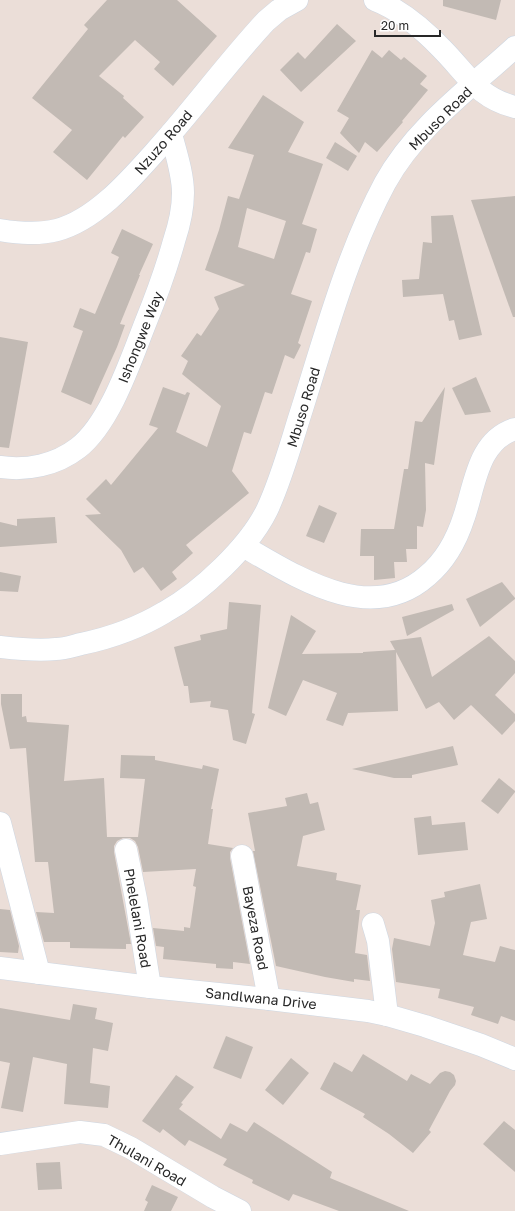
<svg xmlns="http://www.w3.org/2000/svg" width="515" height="1211" font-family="'Golos Text',sans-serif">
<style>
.building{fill:#c2bab4;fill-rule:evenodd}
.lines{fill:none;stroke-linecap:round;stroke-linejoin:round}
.minor-casing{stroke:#ced7e2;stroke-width:23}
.minor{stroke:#fff;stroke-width:22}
.labels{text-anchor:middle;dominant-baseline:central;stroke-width:3;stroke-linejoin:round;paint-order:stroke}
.street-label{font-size:14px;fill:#282828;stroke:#fff}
</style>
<rect width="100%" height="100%" fill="#ebded8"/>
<g class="building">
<polygon points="107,0 177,0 217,36 173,86 154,69 160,62 135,40 99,76 124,96 123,98 144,117 125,138 123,136 87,180 53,152 72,130 32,98 88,29 84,25"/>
<polygon points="443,0 501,0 496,20 443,6"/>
<polygon points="337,24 356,41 301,92 280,70 298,52 305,59"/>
<polygon points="372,50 382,58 389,50 401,60 404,57 427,76 420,84 428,90 402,121 403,122 377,152 365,142 359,153 340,133 349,118 337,111"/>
<path d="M263 95 304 122 288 152 323 164 302 224 317 229 310 253 306 252 291 294 312 301 298 343 301 345 294 359 285 355 272 394 265 392 251 434 244 432 232 471 249 493 186 545 193 553 172 572 177 579 161 591 143 567 134 573 121 550 85 515 101 514 86 499 106 479 111 485 158 428 149 425 163 387 185 395 187 392 190 393 176 432 207 447 221 406 182 374 188 361 181 356 197 333 201 336 219 309 214 297 245 285 205 270 219 230 228 196 239 199 254 155 228 148ZM247 208 286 221 274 259 238 247Z"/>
<polygon points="335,142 357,156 348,171 326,158"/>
<polygon points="515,196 515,317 513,317 471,200"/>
<polygon points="453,215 482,335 459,340 454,320 449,321 443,294 403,297 402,280 419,279 423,242 432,243 431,216"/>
<polygon points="122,229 153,244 139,275 140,275 120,324 125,325 117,347 91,405 61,392 83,331 73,327 80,308 95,314 119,257 111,253"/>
<polygon points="0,337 28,342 9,448 0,447"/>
<polygon points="476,377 491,412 465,415 452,388"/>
<polygon points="445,387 434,465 425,463 426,510 423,527 417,526 417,549 406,549 407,562 394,562 395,578 374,580 374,556 360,556 361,529 394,529 404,469 408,469 415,421 422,422"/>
<polygon points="319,505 337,513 324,543 306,536"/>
<polygon points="55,517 57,543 0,547 0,522 17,526 17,519"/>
<polygon points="0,572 21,576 18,592 0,591"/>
<polygon points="502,582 515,598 515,599 480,627 466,599"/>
<polygon points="229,602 261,605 252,713 255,714 246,744 233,740 228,710 210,707 211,701 190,703 188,686 184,686 174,647 201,640 200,635 227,629"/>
<polygon points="452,604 454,610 407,636 402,617"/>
<polygon points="291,615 316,631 302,654 363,653 363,652 395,650 390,641 421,637 432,677 489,636 515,661 515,673 495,695 515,714 515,721 502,735 471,705 454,720 439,702 426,709 396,652 398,711 348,713 343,726 326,720 337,693 303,680 286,716 268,708"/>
<polygon points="1,694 22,694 22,717 26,716 27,722 69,725 64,781 104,778 107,837 138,837 145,779 120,778 121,755 155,756 155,760 202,769 203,765 219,769 211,809 213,809 208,844 233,848 230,852 230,858 250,964 233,962 233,969 216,968 216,964 163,959 164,947 156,946 153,928 184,931 184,927 190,928 196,887 193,886 196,869 143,872 138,847 135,841 130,838 123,838 117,841 114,846 114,852 131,944 126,944 126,949 70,948 70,942 44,942 36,912 54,913 48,862 35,862 26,748 10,749 1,704"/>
<polygon points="453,746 458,765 412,775 412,778 394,778 352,769"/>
<polygon points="499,778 515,791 515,792 498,814 481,801"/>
<polygon points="307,793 310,804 318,802 325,830 303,836 297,866 337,873 336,880 361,885 356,910 360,910 355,953 367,955 370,981 354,979 354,982 325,977 276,966 253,851 255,851 248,813 287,806 285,798"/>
<polygon points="431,816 432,825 465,822 468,850 418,855 414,818"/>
<polygon points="480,884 487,919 471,922 463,955 495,962 500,946 515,950 515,1021 501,1016 498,1024 471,1015 474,1007 438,998 440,989 396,982 392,949 394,938 430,946 435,923 431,900 445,897 444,892"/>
<polygon points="0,909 10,910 19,946 18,953 0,952"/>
<polygon points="73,1004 97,1008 95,1019 113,1023 108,1051 93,1048 90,1083 110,1086 108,1108 64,1104 67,1064 33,1057 23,1112 1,1108 10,1063 0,1061 0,1008 70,1020"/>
<polygon points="226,1036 253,1047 241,1079 213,1068"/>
<polygon points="363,1054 407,1081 411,1074 430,1084 440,1073 445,1071 450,1072 454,1075 456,1081 455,1085 450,1091 429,1130 431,1132 413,1153 389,1134 363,1117 365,1114 320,1089 334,1062 352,1072"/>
<polygon points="291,1058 309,1073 283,1105 265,1090"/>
<polygon points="176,1075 194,1087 181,1103 183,1104 179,1109 221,1139 230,1123 247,1132 254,1122 332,1172 330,1178 409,1211 339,1211 293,1194 289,1201 252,1183 253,1180 223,1165 227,1159 189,1140 185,1146 163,1129 160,1133 142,1121"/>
<polygon points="504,1121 515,1130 515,1172 483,1144"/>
<polygon points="60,1162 62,1189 38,1190 36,1163"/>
<polygon points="152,1185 178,1197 171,1211 144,1211 148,1202 145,1200"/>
</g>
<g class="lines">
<g class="minor-casing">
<g id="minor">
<path d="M375 0C401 10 423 29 442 49 467 74 478 98 515 107"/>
<path d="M0 230C19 233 38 235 57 230 95 220 129 181 154 153 193 110 227 63 266 21L279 10 297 0"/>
<path d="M0 467C27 471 56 465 78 448 110 423 130 362 145 324 156 297 166 270 174 241 179 226 183 209 183 193 183 174 176 153 171 134"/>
<path d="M243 546C297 577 370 626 427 576 445 561 457 539 464 517 475 486 477 441 515 429"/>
<path d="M0 647C18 649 37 651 56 649 64 649 73 646 81 644 110 638 140 627 165 612 201 592 249 547 267 510 282 478 291 443 302 409 326 333 347 254 385 183 415 128 469 89 515 47"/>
<polyline points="0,823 39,973"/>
<polyline points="126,850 136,899 150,987"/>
<polyline points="242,856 269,999"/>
<polyline points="373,924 378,941 387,1015"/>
<polyline points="0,968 150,987 269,999 368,1011 387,1015 425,1026 481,1045 515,1059"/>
<polyline points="0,1144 80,1132 104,1135 131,1148 213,1197 240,1211"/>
</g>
</g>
<use href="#minor" class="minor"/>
</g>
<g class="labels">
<g class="street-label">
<text transform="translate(440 118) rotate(-45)">Mbuso Road</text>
<text transform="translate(163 142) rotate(-49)">Nzuzo Road</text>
<text transform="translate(140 337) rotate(-68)">Ishongwe Way</text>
<text transform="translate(303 407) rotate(-73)">Mbuso Road</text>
<text transform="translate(138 918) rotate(80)">Phelelani Road</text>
<text transform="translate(256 928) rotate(79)">Bayeza Road</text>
<text transform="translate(261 998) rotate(6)">Sandlwana Drive</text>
<text transform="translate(147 1160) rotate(30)">Thulani Road</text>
</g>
</g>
<path d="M375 30v6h65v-6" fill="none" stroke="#282828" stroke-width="2"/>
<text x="381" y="30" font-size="12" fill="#282828" stroke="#ffffff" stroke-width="3" paint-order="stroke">20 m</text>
</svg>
